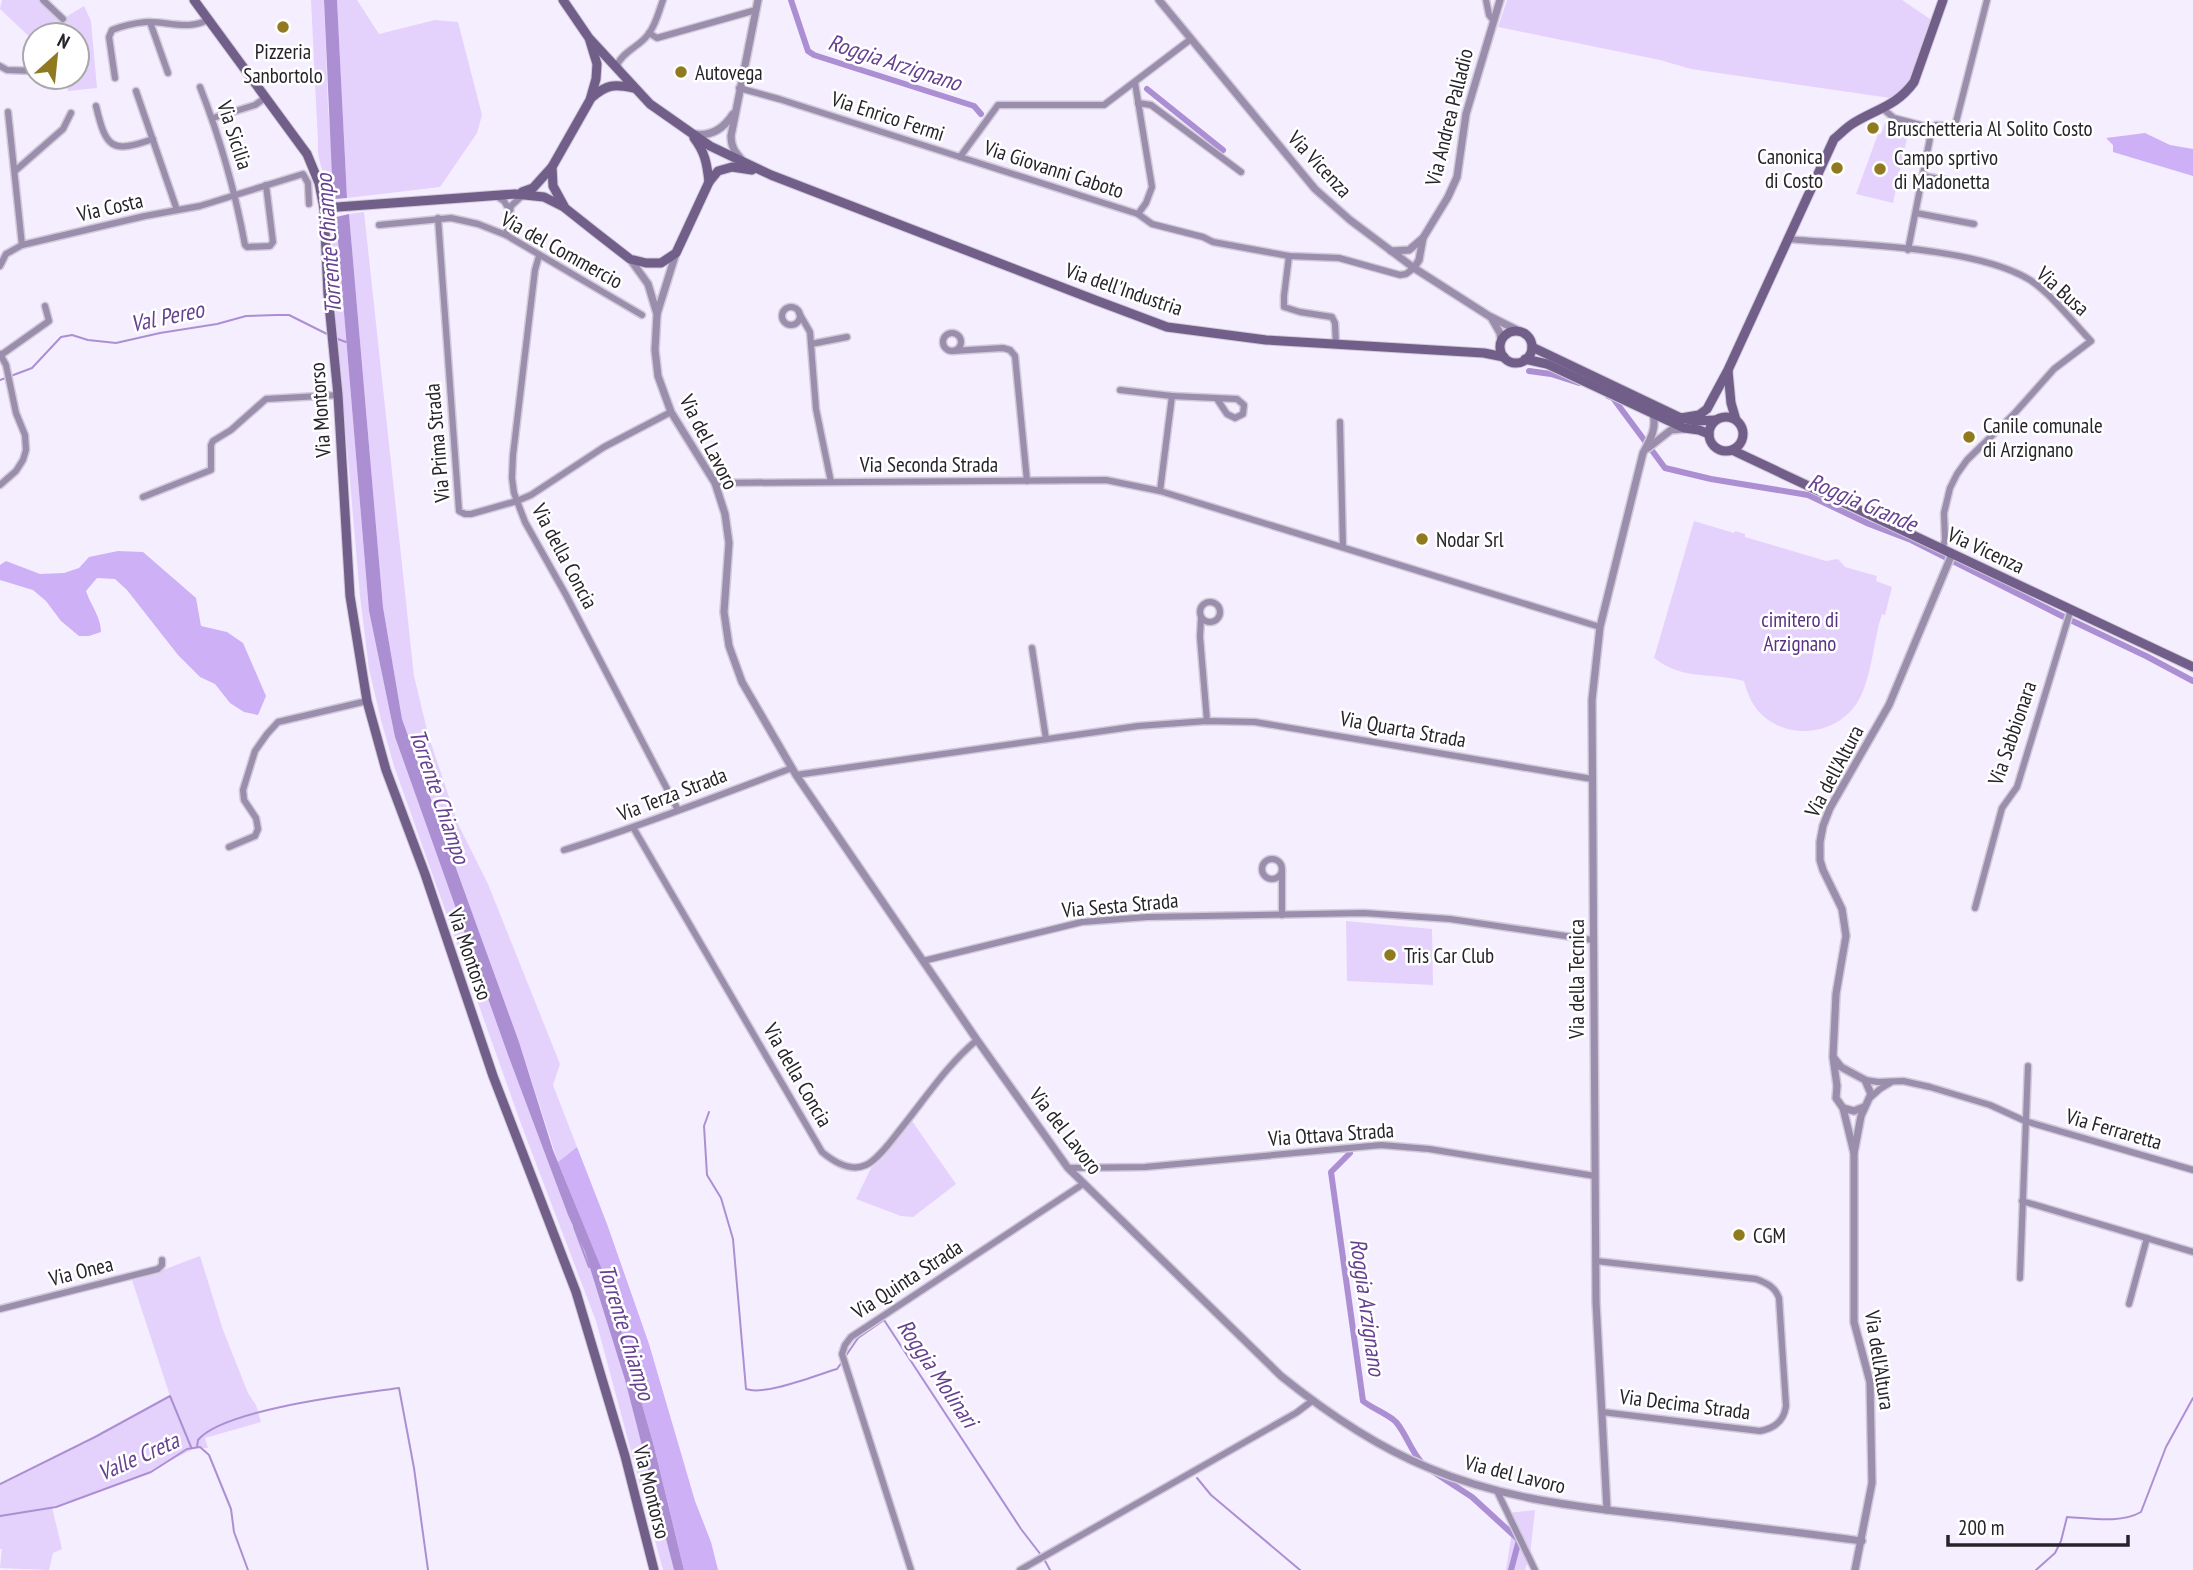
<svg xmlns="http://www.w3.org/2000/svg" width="2193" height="1570" font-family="'PT Sans Narrow',sans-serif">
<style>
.green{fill:#e4d2fd}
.forest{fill:#cdb0f6}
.water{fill:#ac8fd3}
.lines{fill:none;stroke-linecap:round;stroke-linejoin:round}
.stream{stroke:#ac8fd3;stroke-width:2}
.canal{stroke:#ac8fd3;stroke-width:6}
.minor-casing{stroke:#d0cad9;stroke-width:9}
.tertiary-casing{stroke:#d0cad9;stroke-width:10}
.secondary-casing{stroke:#d0cad9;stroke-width:11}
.minor{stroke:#9a8eac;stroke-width:6}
.tertiary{stroke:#9a8eac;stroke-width:7}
.secondary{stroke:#715e89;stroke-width:9}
.poi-dot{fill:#90791e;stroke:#fff;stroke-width:2.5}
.labels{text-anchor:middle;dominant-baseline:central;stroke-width:5;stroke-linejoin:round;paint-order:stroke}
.poi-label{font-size:21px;fill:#26242a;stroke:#fff;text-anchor:start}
.street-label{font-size:21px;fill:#26242a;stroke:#fff}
.park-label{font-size:21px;fill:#583181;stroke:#fff}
.water-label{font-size:23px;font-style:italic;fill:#664091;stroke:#fff}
</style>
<rect width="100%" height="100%" fill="#f5eeff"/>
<g class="green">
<polygon points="2,0 47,0 64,18 84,6 91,21 97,88 68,91 65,77 77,77 77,35 35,35 35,42 0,9"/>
<path d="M311 0H324L328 106 335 199 328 193C326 175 316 160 318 143Z"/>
<polygon points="337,0 357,0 379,34 435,20 458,22 482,115 477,133 440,187 347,198"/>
<polygon points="1507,0 1902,0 1939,25 1911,94 1904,100 1691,69 1660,60 1498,27"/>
<polygon points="1885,123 1909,129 1893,203 1856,194 1878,134 1881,134"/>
<polygon points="364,212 414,676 428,734 458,824 488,884 560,1064 553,1085 577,1147 558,1162 519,1042 402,719 383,607 349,214"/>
<polygon points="336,217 369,611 395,737 508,1055 568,1215 585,1252 625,1380 674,1570 663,1570 596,1321 521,1124 394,766 381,720 369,669 360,596 336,321 331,225"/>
<path d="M1694 521 1734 533 1735 531 1745 534V537L1826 561 1838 559 1845 567 1877 576 1876 581 1892 587 1885 615 1882 614 1879 624C1873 648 1870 683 1857 703 1836 735 1789 741 1761 714 1752 705 1747 693 1744 681 1710 672 1684 681 1654 658Z"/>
<polygon points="1346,921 1432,929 1433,985 1347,981"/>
<polygon points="912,1121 956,1184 913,1217 901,1216 856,1199 871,1168 882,1159"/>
<path d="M200 1256 223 1330 248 1393 256 1405 261 1422 205 1438 208 1448H195L137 1478 52 1507 62 1549 53 1553 49 1570 0 1568 2 1549H0V1485L65 1451 84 1444 170 1396 132 1280C156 1274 177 1264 200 1256Z"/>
<polygon points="1535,1510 1530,1555 1525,1570 1506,1570 1511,1538 1508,1513"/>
</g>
<g class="forest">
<polygon points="2145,133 2170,145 2193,149 2193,176 2113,152 2113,145 2106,138"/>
<path d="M118 551 143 552 196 598 201 626 227 632 243 643 266 696 258 715 244 712 230 703 215 684 200 677 178 655 127 590 115 579 97 578 86 591C91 606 101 617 101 632L89 636H79L61 621 46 601 33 590 0 580V565L6 561 40 574 64 573 79 568 89 557Z"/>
<polygon points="577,1147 607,1224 649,1344 695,1501 711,1542 718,1570 684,1570 654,1446 607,1283 558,1162"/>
</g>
<g class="water">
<polygon points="324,0 337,0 347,198 335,199 332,176"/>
<polygon points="349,214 383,607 402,719 519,1042 553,1150 607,1282 654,1446 684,1570 674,1570 625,1380 585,1252 568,1215 508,1055 395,737 369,611 336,217"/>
</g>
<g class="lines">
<g class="stream">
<polyline points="335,338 346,342"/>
<polyline points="0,380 32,368 61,337 72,335 88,340 116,343 160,333 217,324 246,316 276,315 289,315 327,334"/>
<path d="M709 1112 704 1126 707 1175 721 1198 733 1239 746 1389C765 1396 816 1375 837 1369L842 1362"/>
<polyline points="574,1227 589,1267"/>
<polyline points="845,1357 858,1338 884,1320 1021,1529 1041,1555"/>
<path d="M197 1447 198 1440C223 1409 357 1394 399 1388L414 1468 428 1570"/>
<polyline points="1197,1478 1211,1495 1300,1570"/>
<polyline points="0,1484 95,1437 170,1396 191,1447"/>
<polyline points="0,1516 56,1507 151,1472 187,1449 200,1447 209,1455 231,1509 234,1532 248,1570"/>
<polyline points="1044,1559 1050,1570"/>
<path d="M2036 1570 2055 1553 2061 1541 2067 1517C2090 1518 2120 1524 2141 1512L2166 1447 2193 1398"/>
</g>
<g class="canal">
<polyline points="791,0 808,51 814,55 974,106 981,114"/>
<polyline points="1147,89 1223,150"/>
<polyline points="1529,371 1551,374 1579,383"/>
<polyline points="1608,396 1613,398 1665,468 1711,479 1808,495 1869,524 1911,540 2060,615 2146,656 2193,681"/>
<path d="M1350 1153 1331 1172 1363 1401C1373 1409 1388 1414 1396 1422 1407 1435 1411 1452 1423 1464"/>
<polyline points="1432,1471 1472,1497 1519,1540 1511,1570"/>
</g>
<g class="minor-casing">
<g id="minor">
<polyline points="43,0 63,19"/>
<polyline points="1486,0 1489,15 1493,20"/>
<polyline points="150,22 168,73"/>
<polyline points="649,33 657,38 756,10"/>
<polyline points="0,66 7,70 35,71"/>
<path d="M620 70 617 65C622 54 633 49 642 41 654 31 658 14 663 0"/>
<path d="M115 78 109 37 112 30C122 26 135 23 146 22 166 21 191 31 209 19"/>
<polyline points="1135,83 1152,187 1146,203 1138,214"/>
<path d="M200 87C220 138 235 191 245 245L247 247 270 246 273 242 266 185"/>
<polyline points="739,88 779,99 960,157 998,105 1104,105 1191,39"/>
<polyline points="136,91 177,210"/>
<polyline points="1138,103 1151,105 1241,172"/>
<path d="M96 106C106 148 111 154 153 139"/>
<polyline points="1883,109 1894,118 1932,128 1936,125 1955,126 1987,0"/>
<polyline points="8,112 22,245"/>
<polyline points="213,118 255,105 265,98"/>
<polyline points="960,157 1138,214 1152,224 1203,237 1213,242 1289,256 1339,258 1400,275 1406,274 1414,268"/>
<polyline points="15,171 63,129 71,113"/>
<polyline points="1923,176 1981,186"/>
<polyline points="495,195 504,201 510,211"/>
<polyline points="1916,213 1974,224"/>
<polyline points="438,218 459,511 465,514 471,514 517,501 531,495 604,447 671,412"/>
<polyline points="379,225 451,218 478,224 506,235 642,315"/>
<polyline points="506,235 511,206 524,194"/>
<path d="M1787 239C1853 245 1974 246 2030 280 2050 293 2074 323 2091 341L2054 369 2013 415 1967 460 1957 474 1950 488 1944 513 1945 540 1942 549"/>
<polyline points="1908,250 1932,128"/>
<polyline points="539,256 535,270 513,455 512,478 514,493 525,522 566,595 678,810"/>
<polyline points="1289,256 1284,296 1284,307 1300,312 1332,317 1335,323 1336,344"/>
<polyline points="0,266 6,254 22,245 145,216 200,206 303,174 308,183 309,204"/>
<circle cx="791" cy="316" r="9"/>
<polyline points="799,313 810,332 816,409 831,482"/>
<circle cx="952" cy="342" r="9"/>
<polyline points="811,344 847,337"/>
<polyline points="952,351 1003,348 1010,350 1015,356 1027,481"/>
<polyline points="0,354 6,365 16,413 25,435 26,450 23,460 16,471 0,485"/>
<polyline points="1,355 49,321 45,306"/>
<polyline points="1120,390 1172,396"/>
<polyline points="1340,422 1343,547"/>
<polyline points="715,483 1106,480 1160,491 1600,627"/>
<polyline points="1160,491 1172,396 1237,399 1244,405 1243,414 1235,418 1227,414 1217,399"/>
<polyline points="143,497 211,470 211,445 213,441 231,430 266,399 338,395"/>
<circle cx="1210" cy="612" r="10"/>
<polyline points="1201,618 1200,637 1207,721"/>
<polyline points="1032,648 1046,739"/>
<polyline points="796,775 1138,726 1207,721 1255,722 1592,779"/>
<path d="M634 829 822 1152C834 1162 851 1172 866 1165 879 1159 894 1137 903 1126 927 1096 948 1064 977 1040"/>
<polyline points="229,847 255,836 258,829 256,818 244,800 243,790 255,751 267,734 278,722 367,701"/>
<path d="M564 850C642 826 716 796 792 768"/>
<circle cx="1272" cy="869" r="10"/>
<polyline points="1282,871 1282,915"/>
<polyline points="1975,908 2002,808 2017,787 2071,609"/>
<polyline points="923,961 1082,922 1147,917 1364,913 1450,919 1593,940"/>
<polyline points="1865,1080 1878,1082 1903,1081 1930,1087 1990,1105 2025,1121 2193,1170"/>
<polyline points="1871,1097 1880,1089 1890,1083"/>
<polyline points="1068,1168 1145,1167 1381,1145 1429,1149 1595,1176"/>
<polyline points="2022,1201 2193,1252"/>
<path d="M1596 1261 1756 1279C1767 1283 1775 1287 1779 1298L1786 1406C1784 1421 1775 1428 1760 1431L1602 1412"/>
<polyline points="2020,1278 2028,1066"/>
<polyline points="2129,1304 2147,1238"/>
<polyline points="0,1309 158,1269 162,1265 162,1260"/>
<polyline points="1497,1491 1535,1570"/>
<polyline points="911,1570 842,1354 845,1345 851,1337 1083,1184"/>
<polyline points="1020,1570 1296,1413 1312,1401"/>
</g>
</g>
<g class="tertiary-casing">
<g id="tertiary">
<polyline points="1159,0 1315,189 1350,220 1414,268 1489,316 1519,331"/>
<path d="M694 134C712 137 724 128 733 114"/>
<path d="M742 160C735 152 731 147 731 136L758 0"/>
<polyline points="1391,251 1409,250 1423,238 1448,197 1457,177 1466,114 1500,0"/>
<path d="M676 253 657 314 655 350 658 376 671 412 715 483 725 514 729 543 724 612 729 646 742 682 796 775 977 1040 1068 1168 1281 1376C1327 1413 1375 1446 1429 1468 1505 1500 1586 1508 1667 1517 1732 1525 1797 1532 1862 1541"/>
<polyline points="630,259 648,284 657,314"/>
<polyline points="1414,268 1419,260 1423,238"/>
<polyline points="1492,319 1500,333 1501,341"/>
<polyline points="1648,448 1671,430 1683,429"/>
<polyline points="1834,1058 1841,1067 1865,1080 1871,1094 1861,1116 1854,1153 1854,1322 1870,1382 1872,1483 1855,1570"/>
<polyline points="1843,1108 1854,1111 1864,1107"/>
<polyline points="1854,1153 1843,1108 1836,1098 1837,1086 1833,1057 1836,994 1846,936 1842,909 1823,870 1820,860 1820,842 1823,826 1830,808 1889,705 1952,554"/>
<path d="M1607 1510 1596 1302 1592 700 1600 627 1643 453C1650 440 1657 429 1653 414"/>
</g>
</g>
<g class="secondary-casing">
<g id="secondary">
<polyline points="194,0 307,154 319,183 324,208 328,294 338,395 350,596 367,701 386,770 425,874 493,1076 576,1292 625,1456 654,1570"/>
<polyline points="563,0 589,38 650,104 710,146 771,175 1095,300 1167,327 1266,340 1484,353 1504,357"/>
<polyline points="590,41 597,64 596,79 590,100 552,167 553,186 565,208 594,231 630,259 646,263 661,263 676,253 709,182 718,171 732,167 752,170"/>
<path d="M591 98C607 84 614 84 634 88"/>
<path d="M694 138C705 152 707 164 709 182"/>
<polyline points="522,192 533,188 552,167"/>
<polyline points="324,208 515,194 544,197 564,207"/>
<circle cx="1516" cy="347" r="16"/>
<polyline points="1532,347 1681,418 1696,421 1716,420"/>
<polyline points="1525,359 1547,364 1684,428 1699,430 1709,434"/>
<polyline points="1728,371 1731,403 1736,420"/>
<circle cx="1726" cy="434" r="17"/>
<path d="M1681 418 1699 415 1707 409 1728 370 1834 139C1840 134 1846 128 1852 124 1875 109 1896 107 1914 82L1943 0"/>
<polyline points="1732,450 2193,667"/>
</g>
</g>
<use href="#minor" class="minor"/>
<use href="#tertiary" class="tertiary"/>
<use href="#secondary" class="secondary"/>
</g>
<g class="poi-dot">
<circle cx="283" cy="27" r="7"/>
<circle cx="681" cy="72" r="7"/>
<circle cx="1873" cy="128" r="7"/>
<circle cx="1837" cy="168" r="7"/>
<circle cx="1880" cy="169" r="7"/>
<circle cx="1969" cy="437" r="7"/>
<circle cx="1422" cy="539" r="7"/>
<circle cx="1390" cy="955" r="7"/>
<circle cx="1739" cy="1235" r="7"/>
</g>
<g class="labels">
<g class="poi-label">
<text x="283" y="51" text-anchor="middle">Pizzeria<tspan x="283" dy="24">Sanbortolo</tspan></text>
<text x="695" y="72">Autovega</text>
<text x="1887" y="128">Bruschetteria Al Solito Costo</text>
<text x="1823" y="156" text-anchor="end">Canonica<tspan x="1823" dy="24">di Costo</tspan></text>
<text x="1894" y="157">Campo sprtivo<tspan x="1894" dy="24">di Madonetta</tspan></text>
<text x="1983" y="425">Canile comunale<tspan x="1983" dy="24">di Arzignano</tspan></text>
<text x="1436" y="539">Nodar Srl</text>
<text x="1404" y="955">Tris Car Club</text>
<text x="1753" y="1235">CGM</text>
</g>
<g class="street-label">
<text transform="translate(888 116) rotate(18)">Via Enrico Fermi</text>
<text transform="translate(1449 117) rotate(-76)">Via Andrea Palladio</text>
<text transform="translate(235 135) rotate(72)">Via Sicilia</text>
<text transform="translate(1320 164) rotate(47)">Via Vicenza</text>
<text transform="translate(1054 169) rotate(18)">Via Giovanni Caboto</text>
<text transform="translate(110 207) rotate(-13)">Via Costa</text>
<text transform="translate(562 250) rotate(29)">Via del Commercio</text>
<text transform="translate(1124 289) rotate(19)">Via dell'Industria</text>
<text transform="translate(2063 291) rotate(42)">Via Busa</text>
<text transform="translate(320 410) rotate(-94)">Via Montorso</text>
<text transform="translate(709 442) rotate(63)">Via del Lavoro</text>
<text transform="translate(437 443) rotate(-95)">Via Prima Strada</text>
<text x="929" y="464">Via Seconda Strada</text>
<text transform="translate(1986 550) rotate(25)">Via Vicenza</text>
<text transform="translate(565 556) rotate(62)">Via della Concia</text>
<text transform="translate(1403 729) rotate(10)">Via Quarta Strada</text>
<text transform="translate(2012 733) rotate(-71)">Via Sabbionara</text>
<text transform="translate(1834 771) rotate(-62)">Via dell'Altura</text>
<text transform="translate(672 794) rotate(-21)">Via Terza Strada</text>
<text transform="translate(1120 905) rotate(-5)">Via Sesta Strada</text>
<text transform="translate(470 954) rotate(71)">Via Montorso</text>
<text transform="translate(1576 979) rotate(-90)">Via della Tecnica</text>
<text transform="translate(798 1075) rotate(60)">Via della Concia</text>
<text transform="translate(2114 1129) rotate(16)">Via Ferraretta</text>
<text transform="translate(1066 1131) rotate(52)">Via del Lavoro</text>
<text transform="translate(1331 1134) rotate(-4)">Via Ottava Strada</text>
<text transform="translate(81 1271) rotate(-14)">Via Onea</text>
<text transform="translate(907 1279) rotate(-33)">Via Quinta Strada</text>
<text transform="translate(1880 1360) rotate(81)">Via dell'Altura</text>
<text transform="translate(1685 1404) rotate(7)">Via Decima Strada</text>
<text transform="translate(1515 1474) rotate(14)">Via del Lavoro</text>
<text transform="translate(652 1492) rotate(76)">Via Montorso</text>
</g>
<g class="park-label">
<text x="1800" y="619">cimitero di<tspan x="1800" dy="24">Arzignano</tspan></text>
</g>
<g class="water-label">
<text transform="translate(895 62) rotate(18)">Roggia Arzignano</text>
<text transform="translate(328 244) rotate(-94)">Torrente Chiampo</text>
<text transform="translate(167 316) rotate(-12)">Val Pereo</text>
<text transform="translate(1863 502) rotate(23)">Roggia Grande</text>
<text transform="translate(440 796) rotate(71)">Torrente Chiampo</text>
<text transform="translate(1368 1307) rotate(82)">Roggia Arzignano</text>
<text transform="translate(627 1332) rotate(73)">Torrente Chiampo</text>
<text transform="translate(938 1373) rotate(56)">Roggia Molinari</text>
<text transform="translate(138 1456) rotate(-24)">Valle Creta</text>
</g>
</g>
<g transform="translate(56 56) rotate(27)"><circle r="33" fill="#ffffff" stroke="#a8a7aa" stroke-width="2"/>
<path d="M0-5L12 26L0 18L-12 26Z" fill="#90791e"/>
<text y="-10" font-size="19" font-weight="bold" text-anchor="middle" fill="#26242a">N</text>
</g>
<path d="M1948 1535v10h180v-10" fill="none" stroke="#26242a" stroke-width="3.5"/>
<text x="1958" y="1535" font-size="21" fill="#26242a" stroke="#ffffff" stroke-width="5" paint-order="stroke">200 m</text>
</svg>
